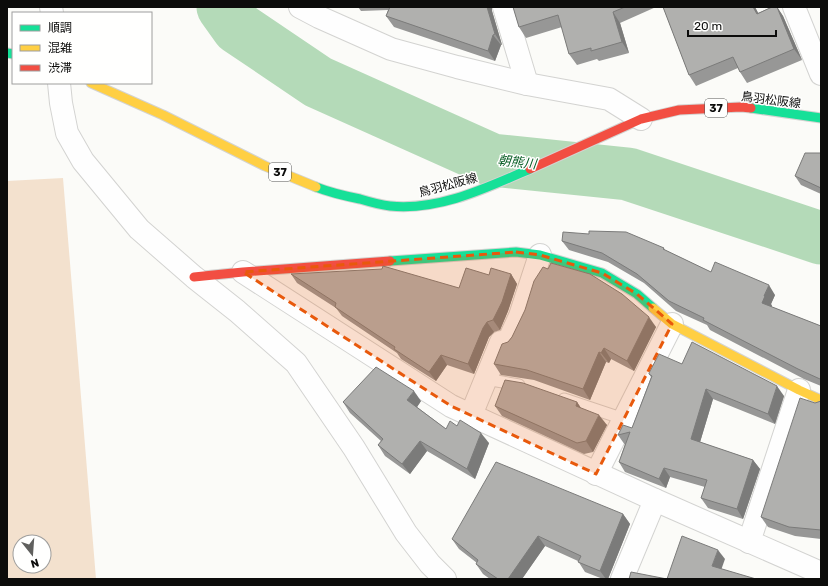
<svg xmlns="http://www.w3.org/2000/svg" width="828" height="586" font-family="Rubik,'Noto Sans JP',sans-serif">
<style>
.green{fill:#f3e1ce;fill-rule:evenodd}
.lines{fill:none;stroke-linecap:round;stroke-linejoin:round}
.river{stroke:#b4dab8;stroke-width:53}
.lane-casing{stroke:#d3d3d1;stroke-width:13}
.street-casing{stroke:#d3d3d1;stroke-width:24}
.fast-casing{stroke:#d3d3d1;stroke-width:11}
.slow-casing{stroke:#d3d3d1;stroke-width:11}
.jam-casing{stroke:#d3d3d1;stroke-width:11}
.lane{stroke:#fefefe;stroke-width:11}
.street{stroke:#fefefe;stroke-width:22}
.fast{stroke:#16e098;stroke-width:9}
.slow{stroke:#ffcf43;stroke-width:9}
.jam{stroke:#f24e42;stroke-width:9}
.wall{fill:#979796}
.shaded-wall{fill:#7b7b7a}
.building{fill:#b0b0ae;stroke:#7b7b7a}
.marked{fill:#e8590c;fill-opacity:0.2;stroke:#e8590c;stroke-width:3;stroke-dasharray:8 5;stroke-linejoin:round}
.labels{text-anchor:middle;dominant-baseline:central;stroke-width:3;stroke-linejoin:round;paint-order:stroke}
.shield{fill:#fffffe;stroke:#555554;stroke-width:1}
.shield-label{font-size:11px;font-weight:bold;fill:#0c0c0b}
.street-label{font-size:12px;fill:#0c0c0b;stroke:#fffffe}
.water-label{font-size:13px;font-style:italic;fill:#065c23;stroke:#fffffe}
</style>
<rect width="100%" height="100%" fill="#fbfbf8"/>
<path class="green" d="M63 178 96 579H7V181ZM20 542H44V566H20Z"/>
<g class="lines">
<polyline class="river" points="223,7 238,28 318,82 492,160 628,174 821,238"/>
<g class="lane-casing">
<g id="lane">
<polyline points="486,379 519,385"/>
<polyline points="564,399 624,419"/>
</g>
</g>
<g class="street-casing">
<g id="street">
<polyline points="51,7 52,13"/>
<polyline points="300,7 319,17 391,49 457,67 527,84 609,99 641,119"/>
<polyline points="504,7 527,84"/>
<polyline points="794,7 821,74"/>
<polyline points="59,83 61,103 67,133 83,161 139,229 194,277 237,311 296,363 354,448 406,533 430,564 445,579"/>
<polyline points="243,272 451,406 655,500 821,573"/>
<polyline points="471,415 501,342 508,342 520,316 540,255"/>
<polyline points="596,474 672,324"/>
<polyline points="749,542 799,390"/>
<polyline points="622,579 655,500"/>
</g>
</g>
<g class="fast-casing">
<g id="fast">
<polyline points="7,53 13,54"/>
<polyline points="751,108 821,118"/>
<path d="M316 187C331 193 345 196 360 199 370 202 380 205 390 206 439 211 486 188 530 169"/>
<polyline points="390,261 516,252 540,255 602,273 637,294 653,308"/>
</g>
</g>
<g class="slow-casing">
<g id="slow">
<polyline points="91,83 163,115 265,166 316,187"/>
<polyline points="653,308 672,324 799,390 821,400"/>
</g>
</g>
<g class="jam-casing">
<g id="jam">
<polyline points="530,169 641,119 679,110 741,107 751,108"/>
<polyline points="194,277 243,272 390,261"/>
</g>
</g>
<use href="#lane" class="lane"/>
<use href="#street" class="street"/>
<use href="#fast" class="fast"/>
<use href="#slow" class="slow"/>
<use href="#jam" class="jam"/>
</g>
<g class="wall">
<polygon points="358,7 492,7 492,11 502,45 501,45 495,61 394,27 386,16 388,10 361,11"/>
<polygon points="513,7 656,7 620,23 629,53 599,61 597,59 577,65 569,54 562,27 526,38 519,27"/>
<polygon points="663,7 755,7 758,13 772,7 777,7 783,16 802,60 747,83 740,72 738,68 696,86 689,75"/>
<polygon points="821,153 821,194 801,185 795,176"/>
<polygon points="562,241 664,248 665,250 711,272 775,295 771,304 772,306 772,307 821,326 821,386 804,379 710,330 707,325 676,311 644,283 608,262 569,250"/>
<polygon points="548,269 656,327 634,371 611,359 609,363 606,362 590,400 534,380 501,375 494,364 508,342 512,337"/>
<polygon points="291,274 459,288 489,275 511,274 517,284 508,311 500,330 494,332 489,337 474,374 447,365 436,381 401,359 397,353 342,316 336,308 297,283"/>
<polygon points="682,364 784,396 775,424 713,399 700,442 753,460 760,469 743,519 708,508 701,498 705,487 670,477 666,488 625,472 619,462 625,444 625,445 618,435 632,428 651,377 649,374"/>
<polygon points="421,401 417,407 446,429 489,443 475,479 427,451 410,474 385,456 378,445 381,441 350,413 343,402"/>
<polygon points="821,401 821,539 795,536 768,527 761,517 815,403"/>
<polygon points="577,402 581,408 607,425 593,452 584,454 502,416 495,406"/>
<polygon points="623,514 630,524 608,579 603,579 585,572 578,561 545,546 522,579 490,579 483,574 476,564 477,563 459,549 452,539"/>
</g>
<g class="shaded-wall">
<polygon points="487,7 492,7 492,11 502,45 495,34"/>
<polygon points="753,7 755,7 764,24 757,14"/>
<polygon points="777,7 783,16 802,60 794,49"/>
<polygon points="613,12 620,23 629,53 622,42"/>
<polygon points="493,35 501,45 495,61 488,51"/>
<polygon points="511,274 517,284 508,311 500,330 493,320"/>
<polygon points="769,285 775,295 771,304 772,306 769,313 762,303 764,296"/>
<polygon points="649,317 656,327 634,371 627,361"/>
<polygon points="487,322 494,332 489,337 474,374 468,364 483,328"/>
<polygon points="604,348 611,359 609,363 601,353"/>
<polygon points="599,352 606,362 590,400 583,389"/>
<polygon points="441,355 447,365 436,381 429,372"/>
<polygon points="777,386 784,396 775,424 768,414"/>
<polygon points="706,389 713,399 698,449 691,439"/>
<polygon points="414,391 421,401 415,410 407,400"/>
<polygon points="577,402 584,413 576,406"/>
<polygon points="599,415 607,425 593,452 586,441"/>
<polygon points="481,433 489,443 475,479 467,469"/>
<polygon points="420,441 427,451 410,474 402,464"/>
<polygon points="753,460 760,469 743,519 737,509"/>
<polygon points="664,468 670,477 666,488 659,479"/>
<polygon points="623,514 630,524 608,579 606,579 600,571"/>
<polygon points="538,536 545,546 522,579 508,579"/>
<polygon points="718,550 725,559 719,576 712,566"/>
</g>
<g class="building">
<polygon points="390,7 487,7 495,34 493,35 488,51 386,16"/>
<polygon points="513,7 625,7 613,12 622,42 591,51 591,48 569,54 558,15 519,27"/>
<polygon points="663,7 753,7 757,14 772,7 777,7 794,49 740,72 733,57 689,75"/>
<polygon points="805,153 821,153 821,188 795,176"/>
<polygon points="589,231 626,232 664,248 663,249 711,272 715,262 769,285 764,296 765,296 762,303 821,326 821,380 820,379 798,369 703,320 704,318 669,301 637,274 602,253 562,241 563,232 589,234"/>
<polygon points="551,263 590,274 622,294 649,317 627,361 604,348 601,353 599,352 583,389 527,370 494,364 502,344 508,342 512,337 525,310 534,281 543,267 548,269"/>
<polygon points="383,266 459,288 466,268 489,275 491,268 511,274 502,302 493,320 487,322 483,328 468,364 441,355 429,372 394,349 395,347 335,307 336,303 291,274 382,269"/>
<polygon points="692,342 777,386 768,414 706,389 691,439 753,460 737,509 701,498 707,480 664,468 659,479 619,462 630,432 618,435 623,425 632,428 652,376 649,374 649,373 659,354 682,364"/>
<polygon points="376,367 414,391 407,400 446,429 450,421 457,426 460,420 481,433 467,469 420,441 402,464 378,445 383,439 343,402"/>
<polygon points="505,380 523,383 577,402 576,406 599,415 586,441 577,443 495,406"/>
<polygon points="800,398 815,403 821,401 821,530 789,527 761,517"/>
<polygon points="496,462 623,514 600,571 578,562 581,556 538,536 508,579 498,579 476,564 478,560 452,539"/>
<polygon points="682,536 718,550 712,566 756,579 629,579 631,572 667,579"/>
</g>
<path class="marked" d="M516 252 540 255 602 273 637 294 672 324 596 474 451 406 243 272Z"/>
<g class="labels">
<g class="shield">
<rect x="705" y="99" width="22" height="18" rx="3"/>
<rect x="269" y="163" width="22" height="18" rx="3"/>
</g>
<g class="shield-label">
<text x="716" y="108">37</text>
<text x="280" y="172">37</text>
</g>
<g class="street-label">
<text transform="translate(771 100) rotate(7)">鳥羽松阪線</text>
<text transform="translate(448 185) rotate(-15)">鳥羽松阪線</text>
</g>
<g class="water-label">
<text transform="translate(517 162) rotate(6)">朝熊川</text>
</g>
</g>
<rect width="828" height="586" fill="none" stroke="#0c0c0b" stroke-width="16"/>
<rect x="12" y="12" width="140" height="72" fill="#fffffe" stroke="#9e9e9d"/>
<rect x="20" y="25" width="20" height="6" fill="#16e098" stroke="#9e9e9d"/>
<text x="48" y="32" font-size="12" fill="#0c0c0b">順調</text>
<rect x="20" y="45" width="20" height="6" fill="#ffcf43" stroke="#9e9e9d"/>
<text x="48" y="52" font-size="12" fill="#0c0c0b">混雑</text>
<rect x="20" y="65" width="20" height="6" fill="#f24e42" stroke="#9e9e9d"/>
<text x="48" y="72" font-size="12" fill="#0c0c0b">渋滞</text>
<g transform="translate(32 554) rotate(163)"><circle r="19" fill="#fffffe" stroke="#9e9e9d"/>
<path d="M0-3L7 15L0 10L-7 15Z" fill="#60605e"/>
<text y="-6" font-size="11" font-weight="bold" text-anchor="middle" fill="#0c0c0b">N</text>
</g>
<path d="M688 30v6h88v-6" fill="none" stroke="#0c0c0b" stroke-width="2"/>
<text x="694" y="30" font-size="12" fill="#0c0c0b" stroke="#fffffe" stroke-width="3" paint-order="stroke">20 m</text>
</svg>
